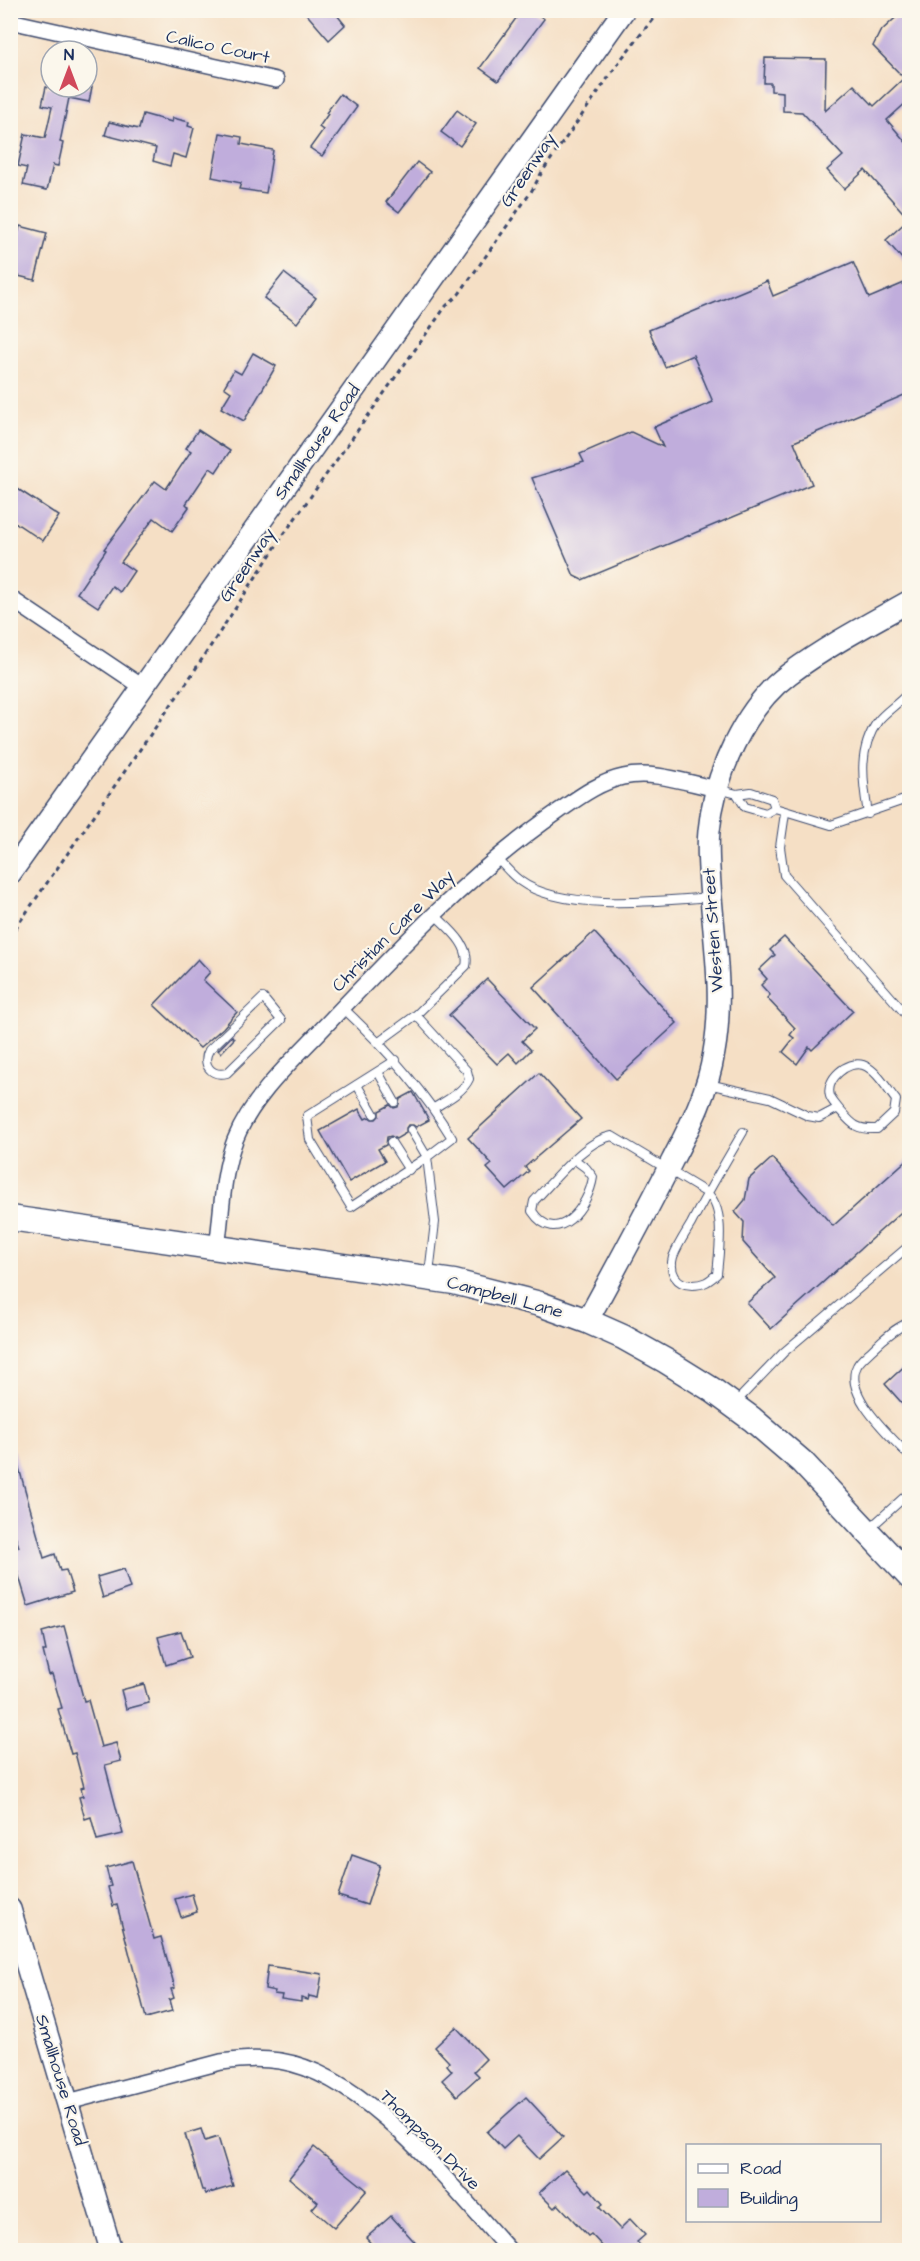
<svg xmlns="http://www.w3.org/2000/svg" width="920" height="2261" font-family="'Architects Daughter',sans-serif">
<style>
.building{fill:#c0addc}
.lines{fill:none;stroke-linecap:round;stroke-linejoin:round}
.lane-casing{stroke:#3c496d;stroke-width:10}
.street-casing{stroke:#3c496d;stroke-width:18}
.secondary-casing{stroke:#3c496d;stroke-width:24}
.primary-casing{stroke:#3c496d;stroke-width:27}
.path{stroke:#3c496d;stroke-width:3;stroke-dasharray:4.5 4.5;stroke-linecap:butt}
.lane{stroke:#fff;stroke-width:8}
.street{stroke:#fff;stroke-width:15}
.secondary{stroke:#fff;stroke-width:21}
.primary{stroke:#fff;stroke-width:24}
.labels{text-anchor:middle;dominant-baseline:central;stroke-width:4.5;stroke-linejoin:round;paint-order:stroke}
.street-label{font-size:18px;fill:#1b2f5e;stroke:#fbf7ec}
</style>
<rect width="100%" height="100%" fill="#fbf7ec"/>
<filter id="ink" filterUnits="userSpaceOnUse"><feTurbulence type="fractalNoise" baseFrequency=".0167" numOctaves="2"/><feDisplacementMap in="SourceGraphic" scale="12" xChannelSelector="R" yChannelSelector="G"/><feConvolveMatrix kernelMatrix="1 2 1 2 8 2 1 2 1" color-interpolation-filters="sRGB"/></filter>
<filter id="wash" filterUnits="userSpaceOnUse"><feTurbulence type="fractalNoise" baseFrequency=".008" numOctaves="4" result="noise"/><feDisplacementMap in="SourceGraphic" scale="24" xChannelSelector="R" yChannelSelector="G"/><feGaussianBlur stdDeviation="1.35" result="paint"/><feColorMatrix in="noise" values="0 0 0 0 0 0 0 0 0 0 0 0 0 0 0 0 0 1.4 0 .05"/><feComposite in="paint" operator="in"/></filter>
<g filter="url(#wash)">
<rect width="100%" height="100%" fill="#f5dfc5"/>
<g id="blocks">
<g class="building">
<polygon points="303,10 333,10 345,25 329,40"/>
<polygon points="522,10 532,10 544,19 498,81 480,68"/>
<polygon points="904,10 909,10 909,100 887,120 909,146 909,267 886,240 909,219 865,170 844,189 827,170 843,156 802,112 783,111 783,92 771,91 771,83 764,83 765,58 826,59 825,111 854,85 874,106 904,78 873,46 880,32"/>
<polygon points="46,87 92,87 89,102 69,98 60,142 63,143 58,166 53,165 47,190 23,185 27,168 18,166 25,134 45,138 52,107 42,105"/>
<polygon points="340,94 357,107 322,156 310,148 323,130 319,127 328,114 326,113"/>
<polygon points="457,110 476,124 460,146 441,132"/>
<polygon points="143,114 172,122 173,118 189,122 188,126 194,128 186,158 173,154 170,166 153,161 156,148 105,135 109,122 139,129"/>
<polygon points="220,133 242,137 241,144 273,150 266,193 239,189 241,183 212,177"/>
<polygon points="417,162 430,172 399,212 386,202"/>
<polygon points="20,226 47,233 35,280 10,274 10,252 13,253"/>
<polygon points="853,262 869,298 909,281 909,393 794,442 812,484 582,580 574,576 532,478 584,462 580,454 631,432 663,447 654,427 713,402 693,355 665,367 649,330 767,281 773,296"/>
<polygon points="284,273 316,298 297,323 264,298"/>
<polygon points="253,353 276,366 244,421 221,408 231,392 224,387 234,370 241,374"/>
<polygon points="198,430 230,451 216,472 210,468 186,504 189,507 172,531 154,518 121,562 134,571 120,592 112,586 98,607 77,593 106,550 104,549 155,481 166,489 191,451 186,448"/>
<polygon points="10,484 59,516 43,541 10,519"/>
<polygon points="594,932 677,1023 616,1079 533,987"/>
<polygon points="784,937 853,1011 812,1050 809,1047 797,1064 783,1052 794,1038 790,1035 795,1028 767,998 770,995 761,985 767,979 759,970 775,955 770,950"/>
<polygon points="198,959 210,972 203,980 237,1012 223,1028 200,1048 154,1005"/>
<polygon points="487,979 535,1029 522,1041 531,1050 518,1063 509,1053 497,1064 449,1015"/>
<polygon points="232,1036 234,1039 221,1053 218,1050"/>
<polygon points="539,1073 581,1119 525,1167 529,1171 507,1190 487,1168 492,1164 468,1138"/>
<polygon points="413,1092 429,1120 416,1127 413,1125 408,1125 406,1128 406,1133 396,1139 391,1136 387,1137 386,1145 378,1149 385,1161 349,1182 320,1131 359,1109 365,1119 369,1117 372,1119 376,1119 379,1116 379,1111 390,1105 394,1108 398,1107 400,1099"/>
<polygon points="772,1158 833,1226 909,1158 909,1205 771,1329 747,1303 775,1278 743,1242 744,1222 735,1212 745,1200 749,1179"/>
<polygon points="909,1362 909,1411 885,1384"/>
<polygon points="14,1450 44,1558 55,1554 60,1571 66,1570 73,1592 28,1606 11,1550 19,1547 10,1520 10,1451"/>
<polygon points="124,1569 130,1588 103,1598 97,1577"/>
<polygon points="64,1626 84,1701 88,1700 101,1747 116,1743 121,1761 105,1765 123,1834 97,1840 91,1817 85,1819 79,1797 83,1796 81,1788 84,1787 75,1753 71,1754 58,1709 62,1708 52,1674 49,1675 43,1651 46,1651 42,1632"/>
<polygon points="181,1631 190,1657 166,1665 158,1637"/>
<polygon points="144,1684 149,1703 126,1709 121,1690"/>
<polygon points="352,1855 380,1865 367,1905 338,1896"/>
<polygon points="132,1861 154,1939 161,1937 175,1988 171,1989 174,1998 169,2000 172,2011 146,2018 117,1905 113,1906 108,1887 111,1886 106,1868"/>
<polygon points="192,1894 197,1912 181,1917 175,1899"/>
<polygon points="268,1966 322,1974 318,1998 309,1996 308,2000 301,1998 301,2002 281,1999 282,1995 274,1994 275,1991 265,1989"/>
<polygon points="456,2027 486,2059 474,2071 479,2076 457,2096 442,2080 452,2071 447,2065 449,2062 435,2047"/>
<polygon points="526,2097 563,2137 539,2159 517,2136 503,2149 487,2132"/>
<polygon points="201,2129 205,2141 218,2137 233,2186 206,2194 204,2190 202,2190 185,2134"/>
<polygon points="314,2147 367,2190 334,2228 312,2209 318,2202 289,2178"/>
<polygon points="565,2169 587,2192 590,2189 603,2204 599,2207 620,2229 630,2219 645,2235 637,2242 645,2250 606,2250 591,2234 588,2236 558,2204 554,2208 539,2193"/>
<polygon points="391,2216 422,2250 377,2250 366,2238"/>
</g>
</g>
</g>
<g filter="url(#ink)">
<use href="#blocks" fill-opacity="0" stroke="#3c496d" stroke-width="1.5"/>
<g class="lines">
<g class="lane-casing">
<g id="lane">
<polyline points="718,789 737,794 751,792 772,799 775,808 766,813 745,807 737,794"/>
<polyline points="775,808 831,825 910,798"/>
<polyline points="785,813 780,847 784,875 910,1019"/>
<path d="M868 814C863 782 857 750 878 721 884 713 895 706 903 698L910 703"/>
<path d="M497 858C504 866 512 875 520 881 562 912 660 901 710 897"/>
<path d="M263 998 281 1020 227 1073C211 1077 201 1064 209 1050Z"/>
<path d="M343 1008C385 1047 422 1088 452 1138L427 1157 435 1222 429 1274"/>
<polyline points="379,1042 416,1015"/>
<polyline points="396,1060 307,1116 310,1140 351,1207 427,1157 411,1130"/>
<polyline points="378,1072 395,1102"/>
<path d="M708 1084 770 1098 808 1116 819 1118 838 1108C836 1105 831 1100 830 1096 825 1079 848 1060 863 1065 877 1070 887 1089 896 1100L894 1113 877 1129C855 1130 852 1124 838 1108"/>
<polyline points="357,1085 374,1114"/>
<path d="M434 1108C447 1100 463 1092 469 1079L467 1071 416 1015 466 966C471 945 448 928 435 915"/>
<polyline points="391,1142 409,1170"/>
<path d="M575 1160 586 1168 593 1177C589 1206 557 1249 532 1211L534 1201C554 1181 584 1141 612 1136L707 1193C726 1209 719 1251 717 1274 709 1281 704 1285 692 1285 676 1285 669 1272 673 1257 677 1246 685 1234 691 1224 707 1193 725 1163 743 1132"/>
<path d="M910 1322C895 1328 884 1338 873 1349 868 1354 860 1360 857 1366 842 1394 892 1437 910 1457"/>
<polyline points="734,1404 784,1352 910,1245"/>
<polyline points="870,1528 910,1492"/>
</g>
</g>
<g class="street-casing">
<g id="street">
<polyline points="10,21 276,80"/>
<polyline points="10,598 144,688"/>
<path d="M217 1248C222 1213 222 1173 235 1140 253 1095 295 1058 328 1023 399 948 473 870 559 811 578 798 599 782 623 777 653 770 687 783 717 789"/>
<path d="M68 2102 221 2062C240 2059 261 2058 280 2061 368 2075 451 2187 509 2250"/>
</g>
</g>
<g class="secondary-casing">
<g id="secondary">
<polyline points="10,874 624,10"/>
<path d="M587 1321C616 1268 645 1215 672 1161 690 1126 708 1092 714 1052 724 997 714 940 710 885 709 867 707 849 709 831 714 776 744 707 789 674 827 646 869 624 910 601"/>
<polyline points="10,1909 111,2250"/>
</g>
</g>
<g class="primary-casing">
<polyline id="primary" points="10,1218 454,1282 540,1304 587,1321 623,1337 666,1361 711,1389 752,1419 802,1462 910,1577"/>
</g>
<polyline class="path" points="10,936 187,682 284,534 446,306 459,294 531,192 542,172 622,58 660,10"/>
<use href="#lane" class="lane"/>
<use href="#street" class="street"/>
<use href="#secondary" class="secondary"/>
<use href="#primary" class="primary"/>
</g>
</g>
<g class="labels">
<g class="street-label">
<text transform="translate(218 47) rotate(12)">Calico Court</text>
<text transform="translate(528 170) rotate(-56)">Greenway</text>
<text transform="translate(317 442) rotate(-55)">Smallhouse Road</text>
<text transform="translate(247 565) rotate(-56)">Greenway</text>
<text transform="translate(713 930) rotate(-94)">Westen Street</text>
<text transform="translate(393 931) rotate(-45)">Christian Care Way</text>
<text transform="translate(505 1297) rotate(15)">Campbell Lane</text>
<text transform="translate(61 2080) rotate(73)">Smallhouse Road</text>
<text transform="translate(430 2140) rotate(45)">Thompson Drive</text>
</g>
</g>
<rect width="920" height="2261" fill="none" stroke="#fbf7ec" stroke-width="36"/>
<rect x="686" y="2144" width="195" height="78" fill="#fbf7ec" stroke="#a1a7b3" stroke-width="1.5"/>
<rect x="698" y="2164" width="30" height="9" fill="#ffffff" stroke="#a1a7b3" stroke-width="1.5"/>
<text x="740" y="2174" font-size="18" fill="#1b2f5e">Road</text>
<rect x="698" y="2189" width="30" height="18" fill="#c0addc" stroke="#a1a7b3" stroke-width="1.5"/>
<text x="740" y="2204" font-size="18" fill="#1b2f5e">Building</text>
<g transform="translate(69 69)"><circle r="28" fill="#fbf7ec" stroke="#a1a7b3" stroke-width="1.5"/>
<path d="M0-4.5L10 22L0 15L-10 22Z" fill="#d1495b"/>
<text y="-9" font-size="16" font-weight="bold" text-anchor="middle" fill="#1b2f5e">N</text>
</g>
</svg>
